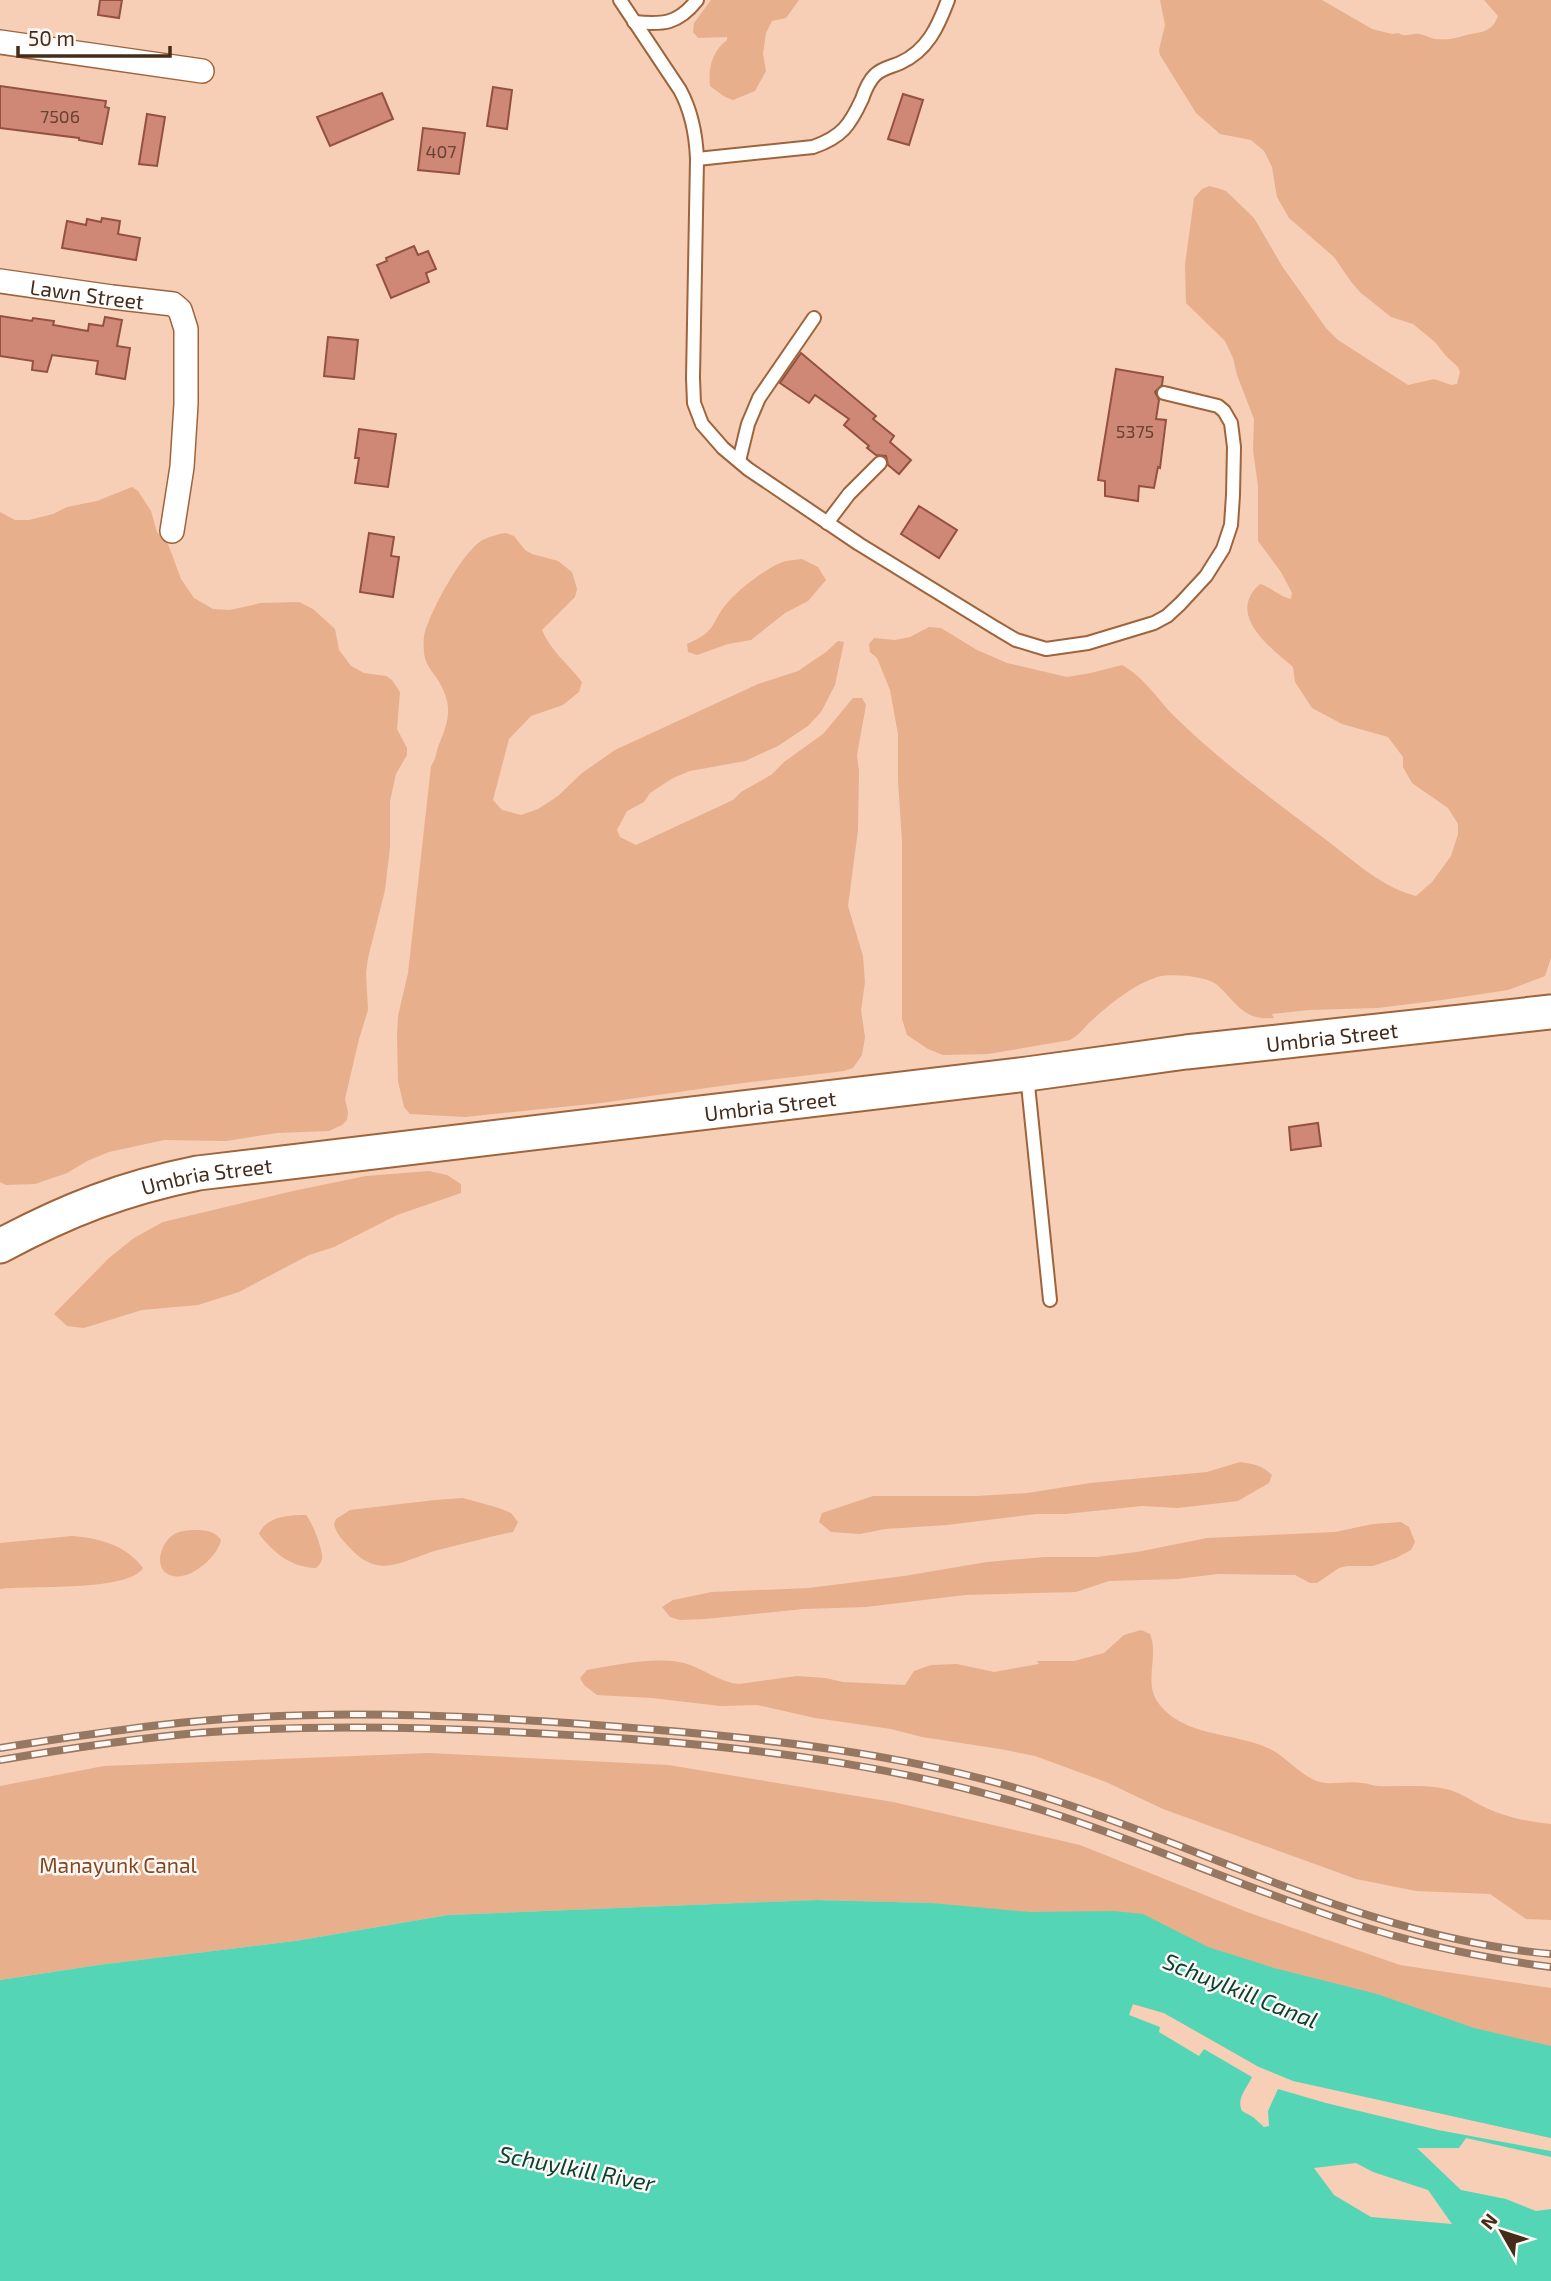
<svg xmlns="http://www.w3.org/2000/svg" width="1551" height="2281" font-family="'Exo 2',sans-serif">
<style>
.green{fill:#e7af8c}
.water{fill:#54d6b6;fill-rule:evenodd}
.building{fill:#d08876;stroke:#945141;stroke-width:2}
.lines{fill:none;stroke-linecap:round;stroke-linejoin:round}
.service-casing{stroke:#9e643b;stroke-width:16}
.minor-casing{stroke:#9e643b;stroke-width:26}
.secondary-casing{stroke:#9e643b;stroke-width:37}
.service{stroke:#fff;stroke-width:12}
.minor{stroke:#fff;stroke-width:23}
.secondary{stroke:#fff;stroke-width:33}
.rail-casing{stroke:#967762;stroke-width:8}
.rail{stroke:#fef7f3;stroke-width:5;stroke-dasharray:16;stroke-linecap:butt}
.labels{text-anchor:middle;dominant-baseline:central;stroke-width:5;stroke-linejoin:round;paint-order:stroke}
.number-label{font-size:18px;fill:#674231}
.street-label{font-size:21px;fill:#442b1a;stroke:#fef7f3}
.park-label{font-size:21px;fill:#7f4820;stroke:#fef7f3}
.water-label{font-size:23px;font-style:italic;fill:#074236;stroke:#fef7f3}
</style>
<rect width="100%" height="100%" fill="#f6cfb6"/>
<g class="green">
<path d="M711 0H799L786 18 772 21 766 33 763 54 766 71 755 91 733 100 725 97 710 86C708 69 712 51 727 40V37L698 38 693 32 694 23Z"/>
<path d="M1160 0H1322L1372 29 1392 34 1398 33C1407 38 1411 33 1419 34 1425 35 1430 38 1435 39 1445 40 1454 39 1463 36 1479 31 1491 35 1498 16L1484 0H1551V958L1545 976 1508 990 1442 1000 1378 1008 1309 1010 1272 1014 1274 1018C1242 1021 1236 1001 1216 984 1205 976 1170 973 1157 977 1131 986 1110 1004 1090 1022 1083 1029 1078 1036 1070 1040L988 1054 943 1055 928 1049 907 1035 902 1019V841L898 781V734L890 690 877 658 870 652 869 644 874 638 895 640 910 637 929 627 941 628 977 650 1007 663 1067 677 1091 673 1122 665C1145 678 1157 699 1175 717 1221 762 1271 798 1321 836 1351 858 1380 887 1416 896L1432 882 1451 856 1458 834V824L1448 808 1412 783 1403 767V757L1388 737 1342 724 1312 708 1295 682 1293 667C1271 648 1225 615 1260 584 1271 587 1280 597 1291 599L1292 593 1281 572 1258 541V486L1253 450 1254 419 1237 375 1233 358 1225 341 1186 303 1185 265 1194 198 1202 189 1209 186 1217 188 1226 191 1254 218 1282 266 1326 328 1338 340 1408 385 1434 379 1451 385 1457 384 1460 372 1458 367 1446 356 1435 342 1413 324 1391 317 1361 293 1352 283 1334 257 1289 218 1277 197 1272 167 1264 151 1251 140 1220 134 1196 113 1160 55 1159 50 1165 25Z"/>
<polygon points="132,487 138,491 151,511 157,532 168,544 181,579 194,598 213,609 230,610 261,603 299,602 313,609 335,629 339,650 351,666 364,673 386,676 392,680 400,692 397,729 407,748 407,755 396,774 390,801 390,847 385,890 368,958 366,973 368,1010 359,1039 345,1099 348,1112 347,1120 342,1125 329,1131 277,1133 226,1141 164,1140 109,1152 87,1161 67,1173 35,1184 6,1185 0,1182 0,512 15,520 29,520 53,514 67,507 97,501"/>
<path d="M506 533 514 536 525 550 532 554 558 561 572 572 577 589 575 597 542 630C550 650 569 665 582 682L579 692 563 705 531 716 509 739 493 800 502 810 521 815 538 809 558 796 582 773 615 750 758 684 798 671 826 652 838 641 844 642 835 685 821 712 808 726 778 746 745 761 690 771 673 778 650 793 644 802 627 811 617 830 620 837 636 845 733 800 741 792 771 775 784 762 823 734 853 698H862L866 705 857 755 859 771 858 830 848 906 863 956 865 982 861 1010 865 1037 862 1055 853 1068 844 1071 735 1084 601 1103 465 1117 410 1114 404 1107 398 1081 397 1036 398 1016 408 973 431 766C437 758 436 750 440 742 451 715 452 702 436 677 430 669 425 662 424 653 424 648 423 642 424 637 428 614 462 553 481 541 488 537 498 534 506 533Z"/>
<path d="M802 559 818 567 826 580 808 601 785 613 751 640 728 644 697 655 688 652 687 644C719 630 709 624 728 602 739 589 770 565 786 561 791 560 797 560 802 559Z"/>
<polygon points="429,1171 447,1175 461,1184 461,1193 397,1215 334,1247 309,1255 239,1292 198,1305 142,1310 84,1328 67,1326 54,1314 109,1258 134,1238 163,1222 293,1191 366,1176"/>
<path d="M1240 1462C1253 1464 1262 1465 1272 1475L1269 1483 1238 1501 1178 1508 1142 1506 1065 1514H1036L947 1525 885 1529 860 1534 831 1532 819 1522 822 1513 873 1496H977L1028 1493 1090 1483 1207 1472Z"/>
<path d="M463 1498 499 1508 511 1513 518 1522 513 1532C488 1537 463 1544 438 1550 403 1560 379 1581 349 1547 343 1540 336 1534 334 1524L336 1519 350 1510 435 1500Z"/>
<path d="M306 1515C312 1522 323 1549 322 1559 321 1563 319 1565 316 1568 290 1567 274 1553 259 1534 266 1516 290 1515 306 1515Z"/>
<polygon points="1401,1522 1409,1527 1415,1542 1411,1550 1396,1558 1373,1566 1347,1566 1339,1568 1317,1583 1310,1583 1295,1575 1218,1574 1177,1579 1109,1581 1076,1592 965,1595 866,1607 803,1609 705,1619 680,1620 670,1617 662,1607 673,1600 712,1592 809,1588 904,1576 987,1562 1044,1557 1097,1557 1137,1552 1207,1538 1335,1532 1373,1524"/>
<path d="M200 1530C209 1531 215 1532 221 1540 217 1559 184 1586 166 1573 154 1564 162 1542 173 1535 181 1530 190 1530 200 1530Z"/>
<path d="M72 1536C99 1538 126 1545 143 1568 128 1592 29 1585 0 1589V1543Z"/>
<path d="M1141 1630 1150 1634C1159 1655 1144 1681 1157 1701 1183 1739 1236 1731 1272 1750 1289 1759 1305 1781 1325 1783 1337 1784 1350 1781 1362 1783 1368 1783 1372 1786 1378 1786 1401 1787 1423 1784 1446 1789 1459 1792 1469 1799 1480 1805 1501 1816 1527 1822 1551 1824V1920L1526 1919 1490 1894 1416 1891 1356 1879 1163 1809 1106 1782 1035 1756 1000 1749 922 1737 891 1729 815 1718 757 1705 720 1706 652 1698 597 1695 584 1685 580 1678 587 1670C613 1665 658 1656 684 1663 702 1668 721 1683 739 1684L797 1676 825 1678 843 1682 905 1685 914 1671 931 1665 957 1664 994 1672 1039 1664 1037 1661H1074L1104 1653 1124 1635Z"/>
<polygon points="429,1753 668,1765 893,1802 1080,1845 1247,1912 1400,1965 1551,1988 1551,2138 1293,2080 1259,2067 1164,2013 1132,2004 931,1903 816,1900 448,1915 295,1941 98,1965 0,1980 0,1786 104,1766"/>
</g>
<path class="water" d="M816 1900 931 1903 1030 1912 1114 1911 1143 1914 1208 1947 1274 1968 1377 1994 1474 2028 1551 2046V2138L1293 2081 1259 2067 1164 2013 1133 2004 1129 2015 1160 2027 1159 2032 1199 2056 1204 2049 1252 2077C1247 2088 1236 2098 1242 2111L1253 2117 1264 2127 1269 2126 1268 2111 1278 2089 1326 2103 1438 2130 1551 2151V2157L1466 2138 1459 2148H1417L1461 2190 1506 2199 1536 2211 1551 2209V2281H0V1980L98 1965 295 1941 448 1915ZM1356 2163 1373 2172 1428 2190 1452 2224 1371 2217 1334 2195 1314 2168Z"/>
<g class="building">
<polygon points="100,0 122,0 119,18 98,15"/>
<polygon points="0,86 106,101 105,107 109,108 102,144 79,140 79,138 0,128"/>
<polygon points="493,87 512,90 507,129 487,126"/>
<polygon points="382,93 393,119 330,146 317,117"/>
<polygon points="903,94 923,100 909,145 888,139"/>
<polygon points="147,114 165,117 157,166 139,164"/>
<polygon points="423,128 465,133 459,174 418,170"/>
<polygon points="102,218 120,221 118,234 140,238 136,260 62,248 67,221 86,225 87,219 101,222"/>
<polygon points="414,246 418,255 428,251 436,269 426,273 429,282 391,298 377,265 387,261 386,258"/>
<polygon points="0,316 32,321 33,318 54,321 53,325 88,331 89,324 103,326 105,317 122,320 117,346 130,348 125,379 96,374 98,361 52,355 47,372 32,370 33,361 0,356"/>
<polygon points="328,337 358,340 354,379 324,376"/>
<polygon points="801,353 876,416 873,419 894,436 890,442 911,460 899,474 888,465 886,456 876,455 867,448 869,446 844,425 849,419 815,395 809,403 780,383"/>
<polygon points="1116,369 1163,377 1162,385 1155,392 1159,400 1156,419 1166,420 1160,468 1158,467 1154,488 1139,486 1138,501 1105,496 1105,481 1098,480"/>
<polygon points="359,429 396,434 388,487 355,483 359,458 355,458"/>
<polygon points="919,506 957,530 939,558 901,534"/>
<polygon points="369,533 394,537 391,556 399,557 393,597 360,592"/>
<polygon points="1318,1123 1321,1146 1291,1150 1289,1127"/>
</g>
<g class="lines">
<g class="service-casing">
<g id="service">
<path d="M620 0 680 90C692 112 696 134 697 159L693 378 694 403 702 424 723 448 748 469 859 544 994 627 1016 640 1046 649 1088 643 1154 623 1167 616 1180 604 1206 576 1223 549 1231 525 1233 495 1234 447 1231 423 1224 411 1218 406 1164 393"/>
<path d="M634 22C663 25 678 24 697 0"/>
<path d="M697 159 813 147C842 137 850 125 862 99 865 90 869 81 875 75 882 68 891 67 900 63 927 51 938 27 948 0"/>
<polyline points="739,461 748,424 759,398 814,318"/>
<polyline points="827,523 849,494 880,463"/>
<polyline points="1027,1075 1050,1300"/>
</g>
</g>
<g class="minor-casing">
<g id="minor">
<polyline points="0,42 202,71"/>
<path id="s1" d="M0 281 112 297 173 304 180 310 186 329V404L182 467 172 531"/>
</g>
</g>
<g class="secondary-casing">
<g id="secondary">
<path id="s2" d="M0 1246C67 1210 124 1188 198 1173L1027 1074 1186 1052 1551 1012"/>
</g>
</g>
<use href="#service" class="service"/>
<use href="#minor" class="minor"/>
<use href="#secondary" class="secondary"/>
<g class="rail-casing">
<g id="rail">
<path d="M0 1748C63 1738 126 1728 189 1722 345 1707 504 1717 659 1730 777 1740 898 1754 1012 1787 1193 1840 1361 1937 1551 1954"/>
<path d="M0 1760C65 1749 131 1739 197 1733 327 1723 457 1728 587 1736 730 1745 874 1761 1012 1801 1127 1834 1235 1885 1349 1922 1415 1944 1482 1958 1551 1967"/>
</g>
</g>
<use href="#rail" class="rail"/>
</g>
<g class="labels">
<g class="number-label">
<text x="60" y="116">7506</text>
<text x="441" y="151">407</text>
<text x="1135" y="431">5375</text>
</g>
<g class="street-label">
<text stroke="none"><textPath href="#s1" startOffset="88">Lawn Street</textPath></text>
<text stroke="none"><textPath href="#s2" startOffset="1354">Umbria Street</textPath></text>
<text stroke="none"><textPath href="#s2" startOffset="788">Umbria Street</textPath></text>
<text stroke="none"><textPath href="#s2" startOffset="220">Umbria Street</textPath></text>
</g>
<g class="park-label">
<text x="118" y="1864">Manayunk Canal</text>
</g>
<g class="water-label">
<text transform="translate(1241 1990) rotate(22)">Schuylkill Canal</text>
<text transform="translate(577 2168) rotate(11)">Schuylkill River</text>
</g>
</g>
<g transform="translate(1502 2232) rotate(309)" stroke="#fef7f3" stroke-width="5" paint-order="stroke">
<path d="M0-5L12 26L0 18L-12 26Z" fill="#442b1a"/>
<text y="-10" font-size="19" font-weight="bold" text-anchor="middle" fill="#442b1a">N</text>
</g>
<path d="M18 46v10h152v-10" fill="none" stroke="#442b1a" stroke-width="3.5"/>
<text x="28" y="46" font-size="21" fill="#442b1a" stroke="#fef7f3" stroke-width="5" paint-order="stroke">50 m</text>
</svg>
